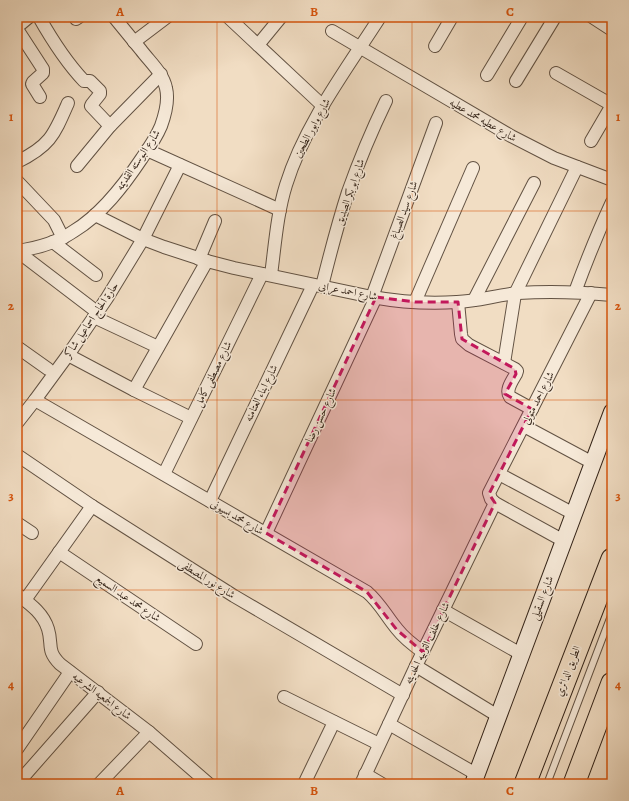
<svg xmlns="http://www.w3.org/2000/svg" width="629" height="801" font-family="Alegreya,Amiri,serif">
<style>
.lines{fill:none;stroke-linecap:round;stroke-linejoin:round}
.lane-casing{stroke:#625243;stroke-width:8}
.street-casing{stroke:#625243;stroke-width:14}
.secondary-casing{stroke:#332318;stroke-width:18}
.highway-casing{stroke:#332318;stroke-width:23}
.lane{stroke:#f6e9d8;stroke-width:6}
.street{stroke:#f6e9d8;stroke-width:12}
.secondary{stroke:#f6e9d8;stroke-width:16}
.highway{stroke:#f1ddc3;stroke-width:21}
.marked{fill:#c2185b;fill-opacity:0.2;stroke:#c2185b;stroke-width:3;stroke-dasharray:8 5;stroke-linejoin:round}
.grid{fill:none;stroke:#d6540d;stroke-width:1;stroke-opacity:0.55}
.labels{text-anchor:middle;dominant-baseline:central;stroke-width:3;stroke-linejoin:round;paint-order:stroke}
.street-label{font-size:11px;fill:#332318;stroke:#f6e9d8}
.neatline{fill:none;stroke:#d6540d;stroke-width:1.5}
.grid-label{font-size:13px;text-anchor:middle;font-weight:bold;fill:#d6540d}
</style>
<rect width="100%" height="100%" fill="#f1ddc3"/>
<filter id="stains"><feTurbulence type="fractalNoise" baseFrequency=".005" numOctaves="4"/><feColorMatrix values="0 0 0 0 .2 0 0 0 0 .09 0 0 0 0 .02 0 0 0 .5 -.17"/></filter>
<radialGradient id="worn" r=".72"><stop offset=".6" stop-color="#630" stop-opacity="0"/><stop offset="1" stop-color="#630" stop-opacity=".3"/></radialGradient>
<g class="lines">
<g class="lane-casing">
<polyline id="lane" points="547,784 612,613"/>
</g>
<g class="street-casing">
<g id="street">
<path d="M39 17C52 40 66 62 84 81H90L100 91V94L92 104 91 106 110 126"/>
<polyline points="228,17 323,106"/>
<polyline points="592,17 612,30"/>
<polyline points="76,19 79,17"/>
<polyline points="17,27 29,17"/>
<polyline points="17,29 43,69 43,73 33,82 32,84 40,97"/>
<polyline points="332,31 511,136 554,158 612,180"/>
<polyline points="134,42 167,17"/>
<polyline points="258,45 281,17"/>
<polyline points="435,46 452,17"/>
<polyline points="556,73 612,105"/>
<polyline points="487,75 522,17"/>
<polyline points="516,81 555,17"/>
<polyline points="591,141 612,105"/>
<polyline points="147,150 280,210"/>
<path d="M17 162C50 146 54 135 68 103"/>
<polyline points="77,166 110,126 161,74"/>
<polyline points="17,181 54,220 63,238"/>
<path d="M95 215 143 239 164 247 207 261 234 268 372 297C400 302 429 304 457 302 478 301 497 295 518 293 549 291 580 292 612 295"/>
<polyline points="53,242 96,275"/>
<path d="M17 251C38 248 57 243 74 231 102 214 124 185 142 158 149 148 156 138 161 126 165 115 169 100 166 88 163 73 150 62 141 50 132 39 123 28 114 17"/>
<polyline points="17,251 97,312"/>
<polyline points="199,259 215,221"/>
<path d="M271 275C275 245 277 214 286 185 305 124 346 70 380 17"/>
<path d="M322 286C330 254 338 223 348 192 359 161 372 130 386 101"/>
<path d="M575 292C586 262 598 232 612 202"/>
<polyline points="372,297 436,123"/>
<polyline points="474,300 534,183"/>
<polyline points="415,302 473,168"/>
<path d="M458 302 461 334 462 339 469 345 515 369 517 371 516 374C512 381 505 390 510 397L532 409"/>
<polyline points="94,317 158,347"/>
<polyline points="17,347 48,369"/>
<polyline points="68,355 134,390 191,418"/>
<polyline points="504,363 515,294 577,167"/>
<polyline points="134,390 207,261"/>
<path d="M35 400 367 592C380 603 386 616 397 629 404 638 413 645 423 652"/>
<polyline points="17,423 35,400 68,355 107,298 143,239 180,165"/>
<polyline points="524,426 593,463"/>
<polyline points="17,455 92,506 234,596 403,695"/>
<polyline points="164,474 262,274"/>
<polyline points="499,474 574,514"/>
<polyline points="210,501 313,285"/>
<polyline points="17,523 32,533"/>
<polyline points="266,533 376,297"/>
<polyline points="564,541 495,503 491,499 489,493 591,293"/>
<polyline points="59,552 196,644"/>
<path d="M17 594C30 604 43 613 48 629 53 645 46 650 60 664L149 732 209 784"/>
<polyline points="25,600 92,506"/>
<polyline points="443,610 521,654"/>
<polyline points="416,666 498,716"/>
<polyline points="284,697 379,744"/>
<polyline points="389,724 476,774"/>
<polyline points="17,749 70,672"/>
<polyline points="365,774 382,784"/>
<polyline points="17,784 98,692"/>
<polyline points="99,784 149,732"/>
<polyline points="304,784 334,722"/>
<polyline points="361,784 416,666 495,503"/>
</g>
</g>
<g class="secondary-casing">
<polyline id="secondary" points="473,784 612,412"/>
</g>
<g class="highway-casing">
<g id="highway">
<polyline points="525,784 612,559"/>
<polyline points="574,784 612,683"/>
</g>
</g>
<use href="#lane" class="lane"/>
<use href="#street" class="street"/>
<use href="#secondary" class="secondary"/>
<use href="#highway" class="highway"/>
</g>
<path class="marked" d="M376 297 415 302H458L462 339 515 369 516 374 505 394 532 409 489 494 495 503 423 652 397 630 367 592 266 533Z"/>
<path class="grid" d="M217 17V784M412 17V784M17 211H612M17 400H612M17 590H612"/>
<g class="labels">
<g class="street-label">
<text transform="translate(483 120) rotate(30)">شارع عطيه محمد عطيه</text>
<text transform="translate(312 128) rotate(-62)">شارع وابور الطحين</text>
<text transform="translate(138 160) rotate(-56)">شارع البوسته القديمه</text>
<text transform="translate(350 192) rotate(-71)">شارع ابو بكر الصديق</text>
<text transform="translate(404 210) rotate(-70)">شارع سيد الصباغ</text>
<text transform="translate(348 291) rotate(11)">شارع احمد عرابى</text>
<text transform="translate(91 320) rotate(-56)">حارة الحاج اسماعيل شاكر</text>
<text transform="translate(213 374) rotate(-64)">شارع مصطفى كامل</text>
<text transform="translate(261 393) rotate(-64)">شارع ابناء العتامنه</text>
<text transform="translate(538 398) rotate(-63)">شارع احمد متولي</text>
<text transform="translate(321 415) rotate(-65)">شارع حسن رضا</text>
<text transform="translate(237 517) rotate(30)">شارع محمد بسيونى</text>
<text transform="translate(207 579) rotate(32)">شارع نور المصطفى</text>
<text transform="translate(128 598) rotate(34)">شارع محمد عبد السميع</text>
<text transform="translate(542 598) rotate(-69)">شارع السقيلى</text>
<text transform="translate(427 643) rotate(-64)">شارع خلف التربيه الحديثه</text>
<text transform="translate(568 671) rotate(-69)">الطريق الدائري</text>
<text transform="translate(102 696) rotate(37)">شارع الجمعيه الشرعيه</text>
</g>
</g>
<rect width="629" height="801" fill="none" stroke="#f1ddc3" stroke-width="44"/>
<rect x="22" y="22" width="585" height="757" class="neatline"/>
<g class="grid-label">
<text x="120" y="16">A</text>
<text x="314" y="16">B</text>
<text x="510" y="16">C</text>
<text x="11" y="121">1</text>
<text x="618" y="121">1</text>
<text x="11" y="310">2</text>
<text x="618" y="310">2</text>
<text x="11" y="500">3</text>
<text x="618" y="500">3</text>
<text x="11" y="689">4</text>
<text x="618" y="689">4</text>
<text x="120" y="795">A</text>
<text x="314" y="795">B</text>
<text x="510" y="795">C</text>
</g>
<rect width="100%" height="100%" filter="url(#stains)"/>
<rect width="100%" height="100%" fill="url(#worn)"/>
</svg>
